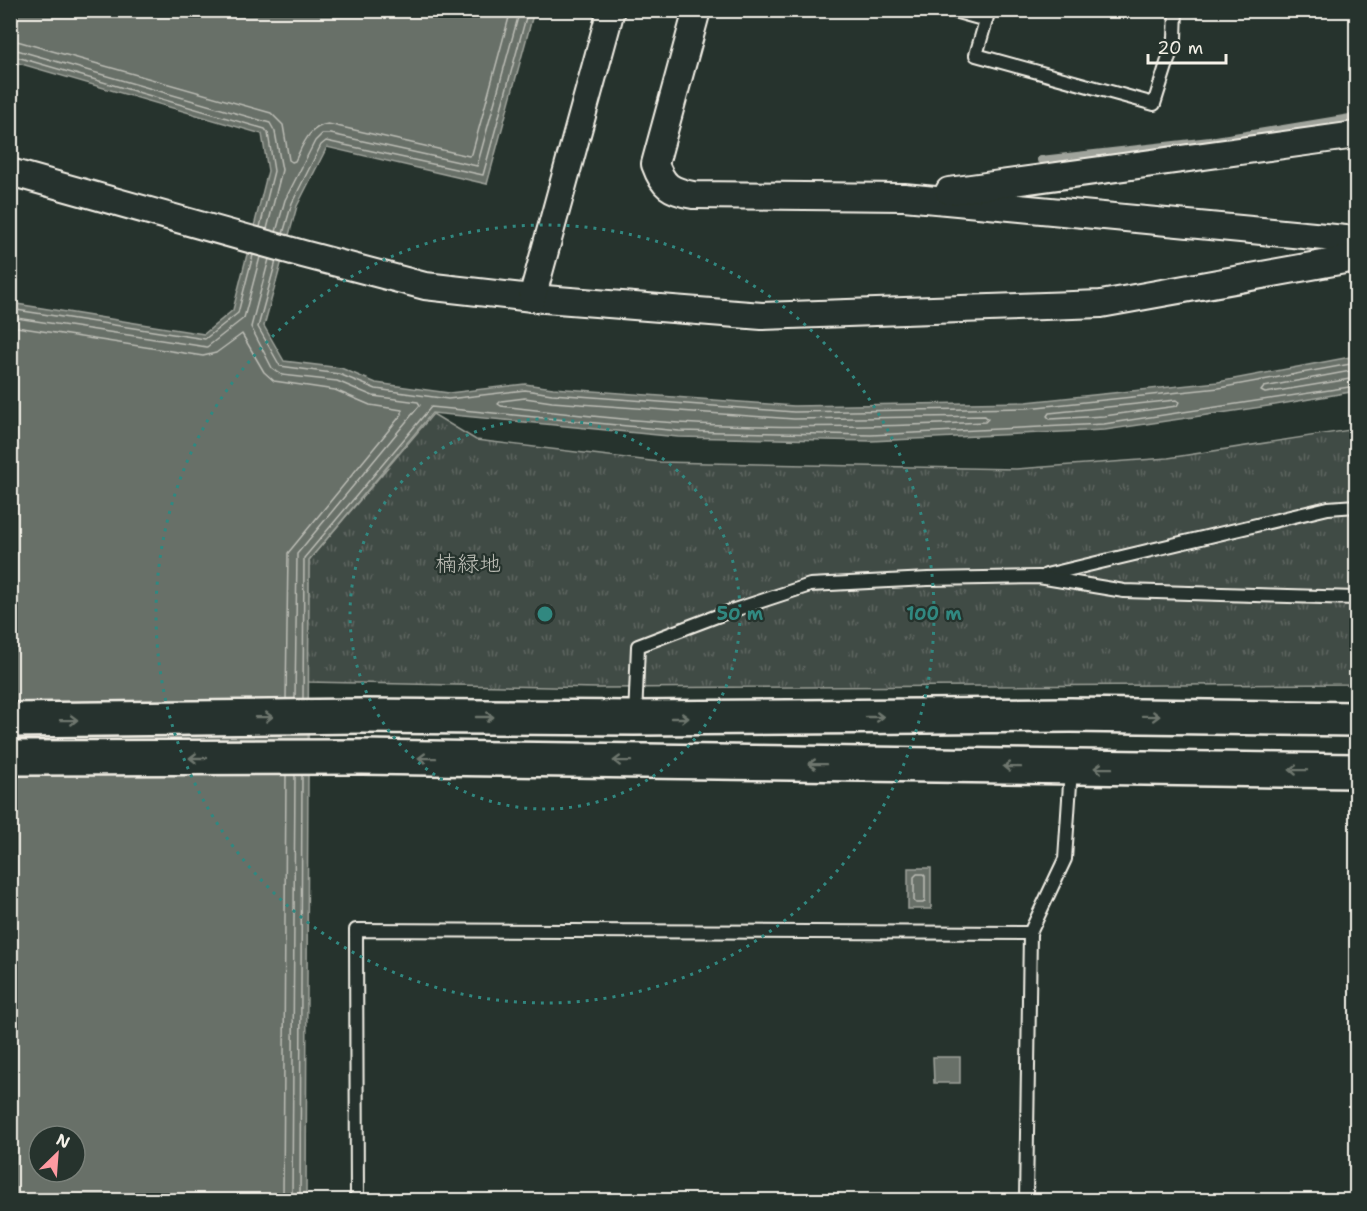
<svg xmlns="http://www.w3.org/2000/svg" width="1367" height="1211" font-family="'Shantell Sans','Klee One',sans-serif">
<style>
.grass{fill:url(#grass-tufts);stroke:#9a9e96;stroke-width:1.5}
.water{fill:#676f68;stroke:#9fa39b;stroke-width:1.5;fill-rule:evenodd}
.lines{fill:none;stroke-linecap:round;stroke-linejoin:round}
.shore{stroke:#bcbdb5;stroke-width:1.5}
.stream{stroke:#9fa39b;stroke-width:8}
.lane-casing{stroke:#f4f1e8;stroke-width:16}
.street-casing{stroke:#f4f1e8;stroke-width:30}
.secondary-casing{stroke:#f4f1e8;stroke-width:38}
.lane{stroke:#26332d;stroke-width:12}
.street{stroke:#26332d;stroke-width:26}
.secondary{stroke:#26332d;stroke-width:33}
.oneway{stroke:#6e766e}
.ring{fill:none;stroke:#318880;stroke-width:3;stroke-dasharray:3 6}
.labels{text-anchor:middle;dominant-baseline:central;stroke-width:4.5;stroke-linejoin:round;paint-order:stroke}
.park-label{font-size:22px;fill:#bebfb7;stroke:#26332d}
.centre{fill:#318880;stroke:#26332d;stroke-width:3}
.ring-label{font-size:18px;text-anchor:middle;font-weight:bold;fill:#318880;stroke:#26332d;stroke-width:4.5;stroke-linejoin:round;paint-order:stroke}
</style>
<defs>
<pattern id="grass-tufts" width="24" height="20" patternUnits="userSpaceOnUse" patternTransform="scale(1.5)"><rect width="24" height="20" fill="#414b45"/><path d="M3 7l-1-3M5 7V3M7 7l1-3M15 17l-1-3M17 17v-4M19 17l1-3" fill="none" stroke="#5d6560"/></pattern>
</defs>
<rect width="100%" height="100%" fill="#26332d"/>
<filter id="ink" filterUnits="userSpaceOnUse"><feTurbulence type="fractalNoise" baseFrequency=".0167" numOctaves="2"/><feDisplacementMap in="SourceGraphic" scale="12" xChannelSelector="R" yChannelSelector="G"/><feConvolveMatrix kernelMatrix="1 2 1 2 8 2 1 2 1" color-interpolation-filters="sRGB"/></filter>
<g filter="url(#ink)">
<polygon class="grass" points="433,414 476,440 659,462 1016,469 1168,458 1356,429 1356,684 598,688 308,682 309,560"/>
<g class="water">
<path d="M11 11H534L487 184 327 147 297 206 264 326 284 361 341 368 376 383 449 393 525 384 553 388 794 406 1026 402 1218 382 1356 356V391L1275 405 1105 430 871 441 678 437 432 413 309 560 306 1200H11L10 303 204 334 233 310 268 171 262 134 11 61ZM39 1136H75V1172H39Z"/>
<rect x="908" y="868" width="23" height="41"/>
<polygon points="933,1057 960,1057 960,1083 934,1083"/>
</g>
<g class="lines">
<g class="shore">
<path d="M10 39 271 113 283 125 289 160 292 162 295 161C303 145 308 127 328 124L469 156 472 154 511 10"/>
<polyline points="10,48 270,123 275,132 282,170 267,229"/>
<polyline points="10,55 265,129 268,133 274,171 260,227"/>
<polyline points="276,232 285,200 315,141 322,134 331,134 477,166 520,10"/>
<polyline points="283,234 292,203 321,145 326,141 483,175 528,10"/>
<polyline points="269,259 251,327 272,368 282,375 337,381 373,396 418,402 420,405 297,554 295,699"/>
<polyline points="276,261 258,327 280,366 339,374 376,389 448,399 525,390 552,394 794,412 1027,408 1219,388 1356,363"/>
<polyline points="10,309 205,339 238,313 253,255"/>
<polyline points="10,317 207,347 244,318 260,257"/>
<polyline points="10,326 203,356 216,353 242,334 264,372 274,381 335,390 370,405 402,410 402,414 288,553 286,699"/>
<polyline points="1356,370 1264,387 1261,391 1265,393 1356,378"/>
<path d="M525 398 552 402 794 419 985 416 988 419 985 422C883 427 781 429 679 423 619 420 560 413 501 406L498 404 501 401Z"/>
<polygon points="1176,400 1179,402 1177,406 1104,416 1050,419 1047,416 1049,413"/>
<polyline points="303,699 304,558 431,407 679,431 871,435 1104,424 1356,386"/>
<polygon points="917,874 923,874 925,876 925,901 923,903 916,903 914,901 914,877"/>
<polyline points="283,1200 286,775"/>
<polyline points="292,1200 295,775"/>
<polyline points="300,1200 302,775"/>
</g>
<polyline class="stream" points="1041,160 1210,141 1356,117"/>
<g class="lane-casing">
<g id="lane">
<polyline points="950,10 986,20"/>
<polyline points="989,10 976,55 1154,104 1175,38 1176,10"/>
<polyline points="1046,575 1328,508 1356,506"/>
<polyline points="635,718 638,646 725,613 810,585 928,579 1039,577 1124,591 1356,598"/>
<polyline points="357,1200 356,930 1030,933"/>
<polyline points="1026,1200 1030,933 1065,859 1071,769"/>
</g>
</g>
<g class="street-casing">
<g id="street">
<path d="M697 10 655 164C663 186 670 191 693 195L904 197 1356 240"/>
<polyline points="10,172 303,254 425,286 532,298 762,316 1101,304 1356,258"/>
<polyline points="949,191 1356,135"/>
<polyline points="532,298 611,10"/>
</g>
</g>
<g class="secondary-casing">
<g id="secondary">
<polyline points="10,720 363,716 635,718 1071,715 1356,719"/>
<polyline points="10,758 362,757 1356,771"/>
</g>
</g>
<use href="#lane" class="lane"/>
<use href="#street" class="street"/>
<use href="#secondary" class="secondary"/>
</g>
<defs><path id="oneway-shaft" d="M-6 0H5M1.5-3L5.5 0L1.5 3" fill="none" stroke-width="1.6" stroke-linecap="round" stroke-linejoin="round" transform="scale(1.5)"/></defs>
<g class="oneway">
<use href="#oneway-shaft" transform="translate(1151 716) rotate(1)"/>
<use href="#oneway-shaft" transform="translate(264 717) rotate(-1)"/>
<use href="#oneway-shaft" transform="translate(485 717)"/>
<use href="#oneway-shaft" transform="translate(875 717)"/>
<use href="#oneway-shaft" transform="translate(680 718)"/>
<use href="#oneway-shaft" transform="translate(69 720) rotate(-1)"/>
<use href="#oneway-shaft" transform="translate(198 758) rotate(180)"/>
<use href="#oneway-shaft" transform="translate(427 758) rotate(-179)"/>
<use href="#oneway-shaft" transform="translate(622 761) rotate(-179)"/>
<use href="#oneway-shaft" transform="translate(817 764) rotate(-179)"/>
<use href="#oneway-shaft" transform="translate(1012 767) rotate(-179)"/>
<use href="#oneway-shaft" transform="translate(1103 768) rotate(-179)"/>
<use href="#oneway-shaft" transform="translate(1298 770) rotate(-179)"/>
</g>
</g>
<g class="ring">
<circle cx="545" cy="614" r="195"/>
<circle cx="545" cy="614" r="389"/>
</g>
<g class="labels">
<g class="park-label">
<text x="468" y="563">楠緑地</text>
</g>
</g>
<circle cx="545" cy="614" r="9" class="centre"/>
<g class="ring-label">
<text x="740" y="620">50 m</text>
<text x="934" y="620">100 m</text>
</g>
<rect width="1367" height="1211" fill="none" stroke="#26332d" stroke-width="36"/>
<rect x="18" y="18" width="1331" height="1175" fill="none" stroke="#f4f1e8" stroke-width="2" filter="url(#ink)"/>
<g transform="translate(57 1154) rotate(25)"><circle r="28" fill="#26332d" stroke="#787f78" stroke-width="1.5"/>
<path d="M0-4.5L10 22L0 15L-10 22Z" fill="#ff9aa2"/>
<text y="-9" font-size="16" font-weight="bold" text-anchor="middle" fill="#f4f1e8">N</text>
</g>
<path d="M1148 54v9h78v-9" fill="none" stroke="#f4f1e8" stroke-width="3"/>
<text x="1157" y="54" font-size="18" fill="#f4f1e8" stroke="#26332d" stroke-width="4.5" paint-order="stroke">20 m</text>
</svg>
